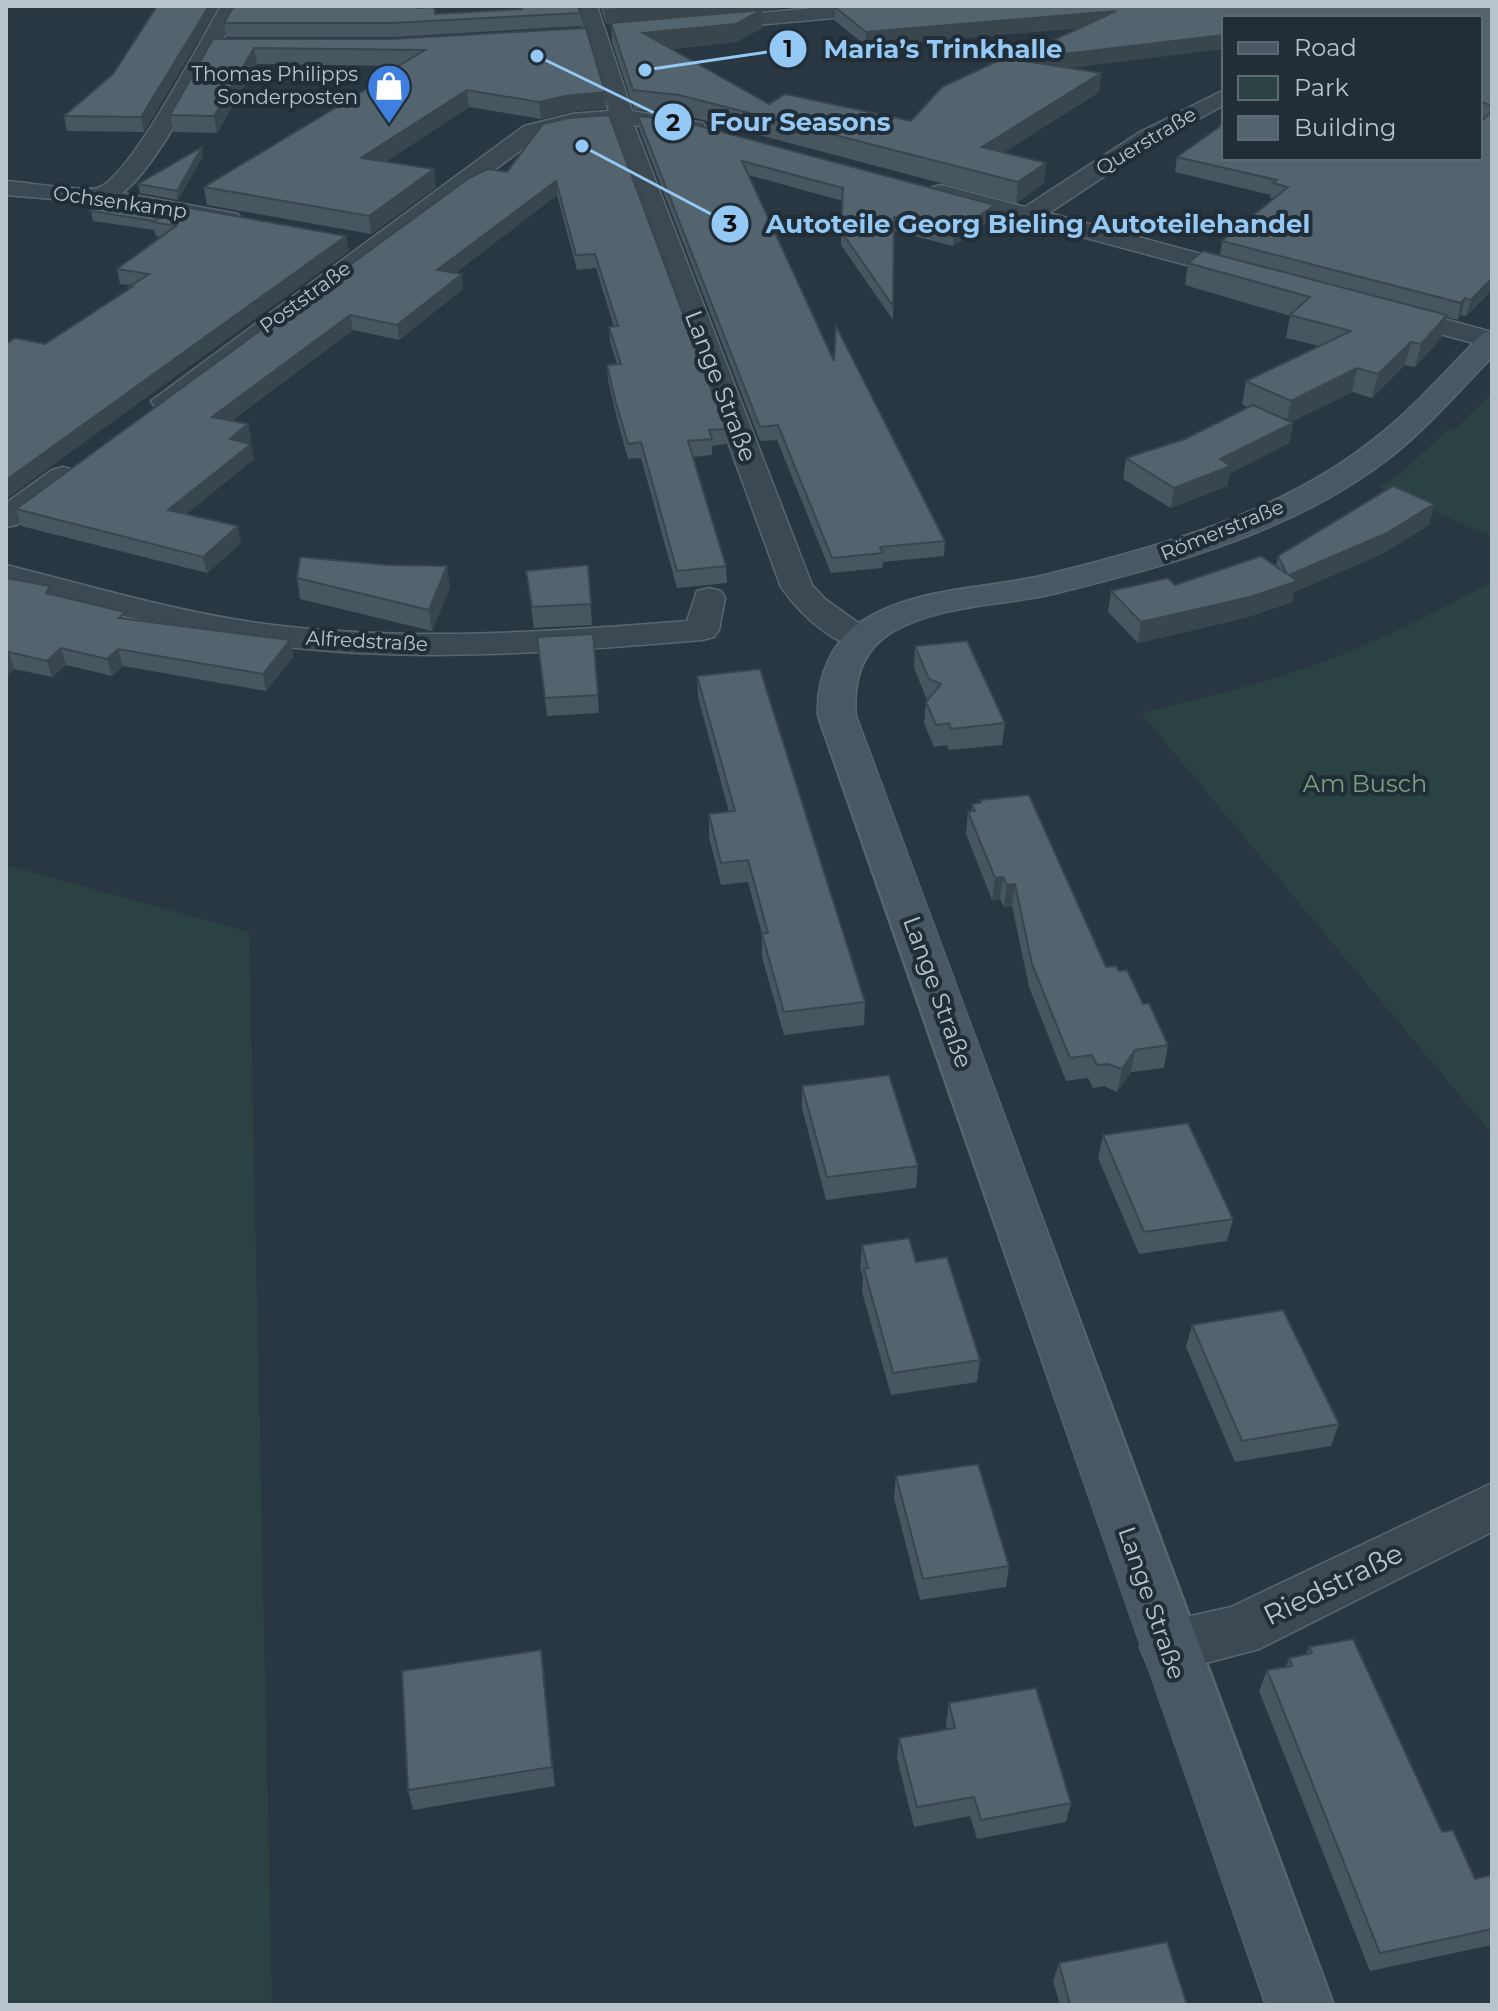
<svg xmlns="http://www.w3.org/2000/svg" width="1498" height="2011" font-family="Montserrat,sans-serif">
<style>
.green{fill:#2a4342}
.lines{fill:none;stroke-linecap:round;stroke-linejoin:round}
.street-casing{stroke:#5a666f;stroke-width:3}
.secondary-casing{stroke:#5a666f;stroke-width:3}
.street{fill:#3c4852;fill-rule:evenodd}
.secondary{fill:#4a5865;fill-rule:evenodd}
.wall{fill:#47565f}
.shaded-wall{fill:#3a464e}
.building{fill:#53646f;stroke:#3a464e;stroke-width:2}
.labels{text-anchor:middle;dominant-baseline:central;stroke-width:8;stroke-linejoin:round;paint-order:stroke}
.far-poi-label{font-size:20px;fill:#b9c3cc;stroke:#212d37;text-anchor:end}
.far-street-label{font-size:20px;fill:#b9c3cc;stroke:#212d37}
.street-label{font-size:24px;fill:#b9c3cc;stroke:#212d37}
.park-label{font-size:24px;fill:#78a17c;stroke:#212d37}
.near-street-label{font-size:28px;fill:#b9c3cc;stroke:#212d37}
.leader{fill:none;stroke:#95c9f5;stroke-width:3}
.callout-dot{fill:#95c9f5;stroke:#212d37;stroke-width:3}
.mark-label{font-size:24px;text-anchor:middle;font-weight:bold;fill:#111}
.callout-label{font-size:26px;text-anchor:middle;font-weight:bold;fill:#95c9f5;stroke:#212d37;stroke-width:8;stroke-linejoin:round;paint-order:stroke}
</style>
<rect width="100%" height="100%" fill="#283742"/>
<g class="green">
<polygon points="1492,393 1492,537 1379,487 1403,472 1449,428 1454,430"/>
<path d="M1492 582V1134L1141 713C1203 698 1265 683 1325 661 1383 640 1438 610 1492 582Z"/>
<polygon points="6,865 249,932 272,2005 6,2005"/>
</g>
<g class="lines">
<g class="street-casing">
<g id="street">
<path d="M221 6H241C217 48 158 169 122 193L238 214 241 219 238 224 229 226 101 203 6 195V181C24 182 85 192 98 188 131 176 200 41 221 6Z"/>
<path d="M577 6H597L632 111 703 123 706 128 695 135 634 125 812 585 825 599 871 632 876 639 871 646C840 654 798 612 781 587L612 124 572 128 540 136 175 407 165 410 155 407 151 401 524 126 572 114 609 111Z"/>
<polygon points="835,6 910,6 900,12 703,30 693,24 703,18"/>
<polygon points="1224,90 1224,105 1156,142 1049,213 1257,269 1261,274 1257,279 1239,279 933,197 929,192 933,187 941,185 1025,207 1140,132"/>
<polygon points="1389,304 1492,332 1492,348 1380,318 1376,312 1380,306"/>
<polygon points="63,467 74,470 78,476 74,482 17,525 6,527 6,503 52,470"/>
<path d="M6 565C95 587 182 614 273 625 411 642 550 632 687 621L697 591 709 588 721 591 725 598 719 630 714 637 702 640C559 652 415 664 272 645 182 633 94 609 6 585Z"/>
<polygon points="1492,1483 1492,1532 1259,1649 1168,1673 1148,1666 1140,1647 1148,1628 1168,1621 1231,1607"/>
</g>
</g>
<g class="secondary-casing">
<path id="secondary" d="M1492 331V357C1460 390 1429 426 1393 455 1297 531 1174 564 1057 593 1003 606 941 604 892 632 861 651 853 682 856 716 1018 1145 1171 1577 1334 2005H1266C1113 1577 971 1145 818 716 816 677 832 638 867 618 921 586 990 589 1049 574 1162 546 1281 513 1373 440 1413 409 1447 370 1482 334Z"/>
</g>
<use href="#street" class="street"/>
<use href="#secondary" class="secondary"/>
</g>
<g class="wall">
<polygon points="157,6 144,132 67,131 64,116 113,74"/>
<polygon points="518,6 578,6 580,13 581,26 394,37 226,37 224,23 416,8 435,14 519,9"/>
<polygon points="600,6 801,6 762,10 762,28 736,42 671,49 769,104 911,121 1027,62 1028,52 1080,28 866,46 835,21 835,7 1492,6 1492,290 1466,316 1461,315 1457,320 1447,317 1441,338 1415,367 1405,365 1372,398 1352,392 1291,422 1293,423 1289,443 1230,473 1227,486 1171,508 1123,479 1126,458 1185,439 1248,407 1242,404 1246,381 1319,346 1286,338 1290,316 1185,285 1188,263 1220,255 1222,241 1273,199 1270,198 1271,195 1175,172 1177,157 1480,18 1224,18 1068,68 1101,73 1099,92 1004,152 1046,163 1044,183 1016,203 680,114 634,109 612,42 611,23 606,24"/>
<polygon points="213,39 392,39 606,108 567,112 541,119 469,107 385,162 436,187 371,234 207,205 204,187 374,85 373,81 399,66 257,64 217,133 174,132 170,115"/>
<polygon points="638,116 995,205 994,218 953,246 894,231 893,320 841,245 843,201 748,175 834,361 945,541 944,556 883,562 882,568 831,573 777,440 760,441 639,129"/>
<polygon points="543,124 726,429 726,444 712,446 712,455 693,457 726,566 727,583 677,588 641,458 628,459 617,419 608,380 607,365 617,364 610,342 609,327 614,327 596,268 577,270 557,195 455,273 462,274 463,289 399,340 353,330 231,421 248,424 251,440 248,443 251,444 254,459 186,514 241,543 207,573 21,526 16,509 507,172"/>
<polygon points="203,156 178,200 140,193 138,184"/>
<polygon points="166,209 167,213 349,251 45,344 130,289 129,287 131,285 120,284 117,269 160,237 156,236 154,230 93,221 91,211"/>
<polygon points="1434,504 1429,525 1382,554 1294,592 1292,602 1245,618 1138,643 1108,612 1111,591 1175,585 1276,566 1278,556"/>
<polygon points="588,565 592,625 534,628 526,571"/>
<polygon points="6,578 52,595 127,619 290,640 293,657 266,691 123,666 112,676 66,665 52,677 14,669 6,676"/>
<polygon points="297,578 450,587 432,631 300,599"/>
<polygon points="593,634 599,713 547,716 537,637"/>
<polygon points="915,646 1005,723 1002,745 949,750 947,745 934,747 924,723 926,702 927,700 914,668"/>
<polygon points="697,676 865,1002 864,1025 784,1035 762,957 762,934 748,882 721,885 709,837 709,814 729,812 698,697"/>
<polygon points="980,800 1106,967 1119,971 1143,1004 1168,1045 1164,1068 1131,1072 1117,1092 1104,1086 1093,1088 1088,1078 1066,1081 1029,987 1012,906 1004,907 1000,899 992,900 966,834 968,812 971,812 972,804 980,804"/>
<polygon points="802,1086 918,1166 916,1188 826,1200 802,1108"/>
<polygon points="1103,1135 1233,1219 1227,1241 1139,1254 1098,1158"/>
<polygon points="862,1245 916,1262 980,1360 977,1382 891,1395 862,1292 863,1278 860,1268"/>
<polygon points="1192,1325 1339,1424 1331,1446 1235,1462 1186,1347"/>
<polygon points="896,1476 1009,1566 1006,1587 920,1600 894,1498"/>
<polygon points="1309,1647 1475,1879 1492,1875 1492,1945 1370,1971 1259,1691 1267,1670 1286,1667 1289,1658 1306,1655"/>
<polygon points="541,1650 555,1786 413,1810 408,1790"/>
<polygon points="949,1703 1071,1803 1066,1822 977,1839 970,1816 914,1827 897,1758 899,1738 947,1730 946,1724"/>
<polygon points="1059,1963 1187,2005 1060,2005 1053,1981"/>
</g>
<g class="shaded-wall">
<polygon points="209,6 219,6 144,132 141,117"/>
<polygon points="652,6 801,6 606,24 605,10"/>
<polygon points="762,10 762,28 736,42 644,52 643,33"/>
<polygon points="1116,11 1114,25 866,46 866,32"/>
<polygon points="1224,35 1224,49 1029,73 1030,58"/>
<polygon points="254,48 257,64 217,133 214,116"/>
<polygon points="1101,73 1099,92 981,167 982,147"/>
<polygon points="467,90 469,107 364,176 361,158"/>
<polygon points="605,92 606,108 567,112 541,119 539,102 566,96"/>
<polygon points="202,147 203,156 178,200 177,191"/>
<polygon points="1046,163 1044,183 1016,203 1018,182"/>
<polygon points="434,169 436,187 371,234 369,216"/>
<polygon points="556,181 557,195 439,285 437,270"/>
<polygon points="995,205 994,218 953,246 954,233"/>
<polygon points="346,236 349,251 6,499 6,480"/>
<polygon points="462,274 463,289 399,340 397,325"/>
<polygon points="1492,278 1492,290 1466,316 1471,300"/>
<polygon points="1465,298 1461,315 1457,320 1461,303"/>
<polygon points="350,315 353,330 215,432 212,417"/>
<polygon points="1447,315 1441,338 1415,367 1421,344"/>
<polygon points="1411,342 1405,365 1372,398 1378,374"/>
<polygon points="1357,368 1352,392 1286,424 1291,401"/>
<polygon points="1293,423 1289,443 1230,473 1227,486 1171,508 1174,488 1220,459"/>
<polygon points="248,424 251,440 233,455 230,439"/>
<polygon points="251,444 254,459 172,526 168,510"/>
<polygon points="1434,504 1429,525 1382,554 1294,592 1292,602 1245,618 1138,643 1141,622 1289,575"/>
<polygon points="238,526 241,543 207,573 203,557"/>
<polygon points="447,566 450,587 432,631 429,610"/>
<polygon points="290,640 293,657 266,691 263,674"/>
<polygon points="61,648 66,665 52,677 47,661"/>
<polygon points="118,649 123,666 112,676 107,659"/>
<polygon points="9,652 14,669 6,676 6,654"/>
<polygon points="1003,877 1000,899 992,900 995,878"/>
<polygon points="1015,884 1012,906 1004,907 1007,885"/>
<polygon points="1135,1050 1131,1072 1117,1092 1122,1069"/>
<polygon points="541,1650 544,1671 555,1786 552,1767"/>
</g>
<g class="building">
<polygon points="157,6 209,6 141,117 64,116 113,74"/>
<polygon points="234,6 415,6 416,8 434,7 435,14 522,9 521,6 578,6 580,13 392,23 224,23"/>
<polygon points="604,6 652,6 605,10"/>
<polygon points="851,6 1492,6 1492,106 1482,102 1481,116 1484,119 1492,111 1492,278 1471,300 1465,298 1461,303 1222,241 1288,187 1273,183 1277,180 1177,157 1219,127 1224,120 1224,158 1480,158 1480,18 1224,18 1224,35 1030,58 1028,52 1116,11 866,32 835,7"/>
<polygon points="762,10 736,24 643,33 769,104 785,94 911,121 942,87 1004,58 1101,73 982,147 1046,163 1018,182 679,95 633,90 611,23"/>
<polygon points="586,28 605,92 566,96 539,102 467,90 361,158 434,169 369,216 204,187 378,82 373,81 425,50 254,48 214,116 170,115 213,39 392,39"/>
<polygon points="609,115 726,429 709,430 712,439 688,441 726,566 677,571 641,442 628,444 616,403 607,365 621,364 609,327 618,326 595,254 576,255 556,181 437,270 462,274 397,325 350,315 212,417 248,424 230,439 251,444 168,510 238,526 203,557 16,509 469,178 488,169 507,172 543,124 568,118"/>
<polygon points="638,116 677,120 995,205 954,233 894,217 893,306 841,231 843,188 742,161 834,361 836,326 945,541 880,547 883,553 832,558 778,425 760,427"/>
<polygon points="202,147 177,191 138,184"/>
<polygon points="112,199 166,209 162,216 154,221 91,211"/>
<polygon points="179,206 346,236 6,480 6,344 15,338 45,344 132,287 129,287 149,274 117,269 176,226 153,222"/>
<polygon points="1203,251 1447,315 1421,344 1411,342 1378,374 1357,368 1291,401 1246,381 1351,331 1290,315 1310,297 1188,263"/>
<polygon points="1253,405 1293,423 1220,459 1231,466 1174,488 1126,458 1185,439"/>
<polygon points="1393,486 1434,504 1387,533 1289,575 1297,581 1250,597 1141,622 1111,591 1168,578 1175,585 1261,556 1287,574 1278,556"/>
<polygon points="300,557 387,565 447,566 429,610 297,578"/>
<polygon points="588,565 591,604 532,607 526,571"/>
<polygon points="6,578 50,586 46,593 125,612 119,618 290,640 263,674 118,649 107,659 61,648 47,661 9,652 6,654"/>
<polygon points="593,634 598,695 545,698 537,637"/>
<polygon points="967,641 1005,723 951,729 949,723 936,725 926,702 941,684 929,679 915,646"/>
<polygon points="760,669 865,1002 784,1012 762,934 768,933 748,860 721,863 709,814 735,811 697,676"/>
<polygon points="1029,795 1106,967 1116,966 1119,971 1127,970 1143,1004 1149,1003 1168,1045 1135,1050 1122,1069 1108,1064 1097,1065 1092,1055 1070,1058 1032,964 1015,884 1007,885 1003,877 995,878 968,812 975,811 972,804 981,803 980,800"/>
<polygon points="889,1075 918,1166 827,1177 802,1086"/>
<polygon points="1188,1123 1233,1219 1144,1232 1103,1135"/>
<polygon points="909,1238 916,1262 947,1257 980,1360 893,1373 864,1269 868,1268 862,1245"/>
<polygon points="1283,1310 1339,1424 1242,1441 1192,1325"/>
<polygon points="978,1464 1009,1566 923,1579 896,1476"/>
<polygon points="1353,1639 1442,1832 1453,1830 1475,1879 1492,1875 1492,1929 1380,1953 1267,1670 1292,1666 1289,1658 1312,1653 1309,1647"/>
<polygon points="541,1650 552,1767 408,1790 402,1671"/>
<polygon points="1036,1688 1071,1803 981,1820 974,1797 917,1807 899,1738 955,1728 949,1703"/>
<polygon points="1167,1942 1187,2005 1070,2005 1059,1963"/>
</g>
<defs>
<g id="shop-pin" transform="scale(2.3)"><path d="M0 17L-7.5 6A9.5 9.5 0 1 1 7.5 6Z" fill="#3f7fe0" stroke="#212d37"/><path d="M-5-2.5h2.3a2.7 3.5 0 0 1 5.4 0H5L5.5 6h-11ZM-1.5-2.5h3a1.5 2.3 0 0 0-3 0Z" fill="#fff"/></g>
</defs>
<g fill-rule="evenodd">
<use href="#shop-pin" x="389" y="86"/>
</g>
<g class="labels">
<g class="far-poi-label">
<text x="358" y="74">Thomas Philipps<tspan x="358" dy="23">Sonderposten</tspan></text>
</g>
<g class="far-street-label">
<text transform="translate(1146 141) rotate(-31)">Querstraße</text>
<text transform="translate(120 202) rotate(8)">Ochsenkamp</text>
<text transform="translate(305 297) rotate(-36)">Poststraße</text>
<text transform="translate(1222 530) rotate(-22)">Römerstraße</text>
<text transform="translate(367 641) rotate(3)">Alfredstraße</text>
</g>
<g class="street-label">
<text transform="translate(721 386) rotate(69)">Lange Straße</text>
<text transform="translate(938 992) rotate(70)">Lange Straße</text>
<text transform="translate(1152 1603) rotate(71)">Lange Straße</text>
</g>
<g class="park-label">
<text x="1365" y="783">Am Busch</text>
</g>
<g class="near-street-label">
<text transform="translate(1333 1584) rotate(-26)">Riedstraße</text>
</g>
</g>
<path class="leader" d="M645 70L788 49M537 56L673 122M582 146L730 224"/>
<g class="callout-dot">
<circle cx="645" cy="70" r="8"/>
<circle cx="537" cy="56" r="8"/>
<circle cx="582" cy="146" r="8"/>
<circle cx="788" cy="49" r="20"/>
<circle cx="673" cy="122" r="20"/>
<circle cx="730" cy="224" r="20"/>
</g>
<g class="mark-label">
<text x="788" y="57">1</text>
<text x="673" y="131">2</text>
<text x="730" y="232">3</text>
</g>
<g class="callout-label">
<text x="943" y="58">Maria’s Trinkhalle</text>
<text x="800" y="131">Four Seasons</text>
<text x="1038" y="233">Autoteile Georg Bieling Autoteilehandel</text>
</g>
<rect width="1498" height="2011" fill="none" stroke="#b9c3cc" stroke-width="16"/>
<rect x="1222" y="16" width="260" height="144" fill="#212d37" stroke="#5e6973" stroke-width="2"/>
<rect x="1238" y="42" width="40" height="12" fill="#4a5865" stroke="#5e6973" stroke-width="2"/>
<text x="1294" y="56" font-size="24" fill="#b9c3cc">Road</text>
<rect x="1238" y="76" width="40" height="24" fill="#2a4342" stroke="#5e6973" stroke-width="2"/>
<text x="1294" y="96" font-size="24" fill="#b9c3cc">Park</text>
<rect x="1238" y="116" width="40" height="24" fill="#53646f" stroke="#5e6973" stroke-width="2"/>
<text x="1294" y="136" font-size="24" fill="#b9c3cc">Building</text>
</svg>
